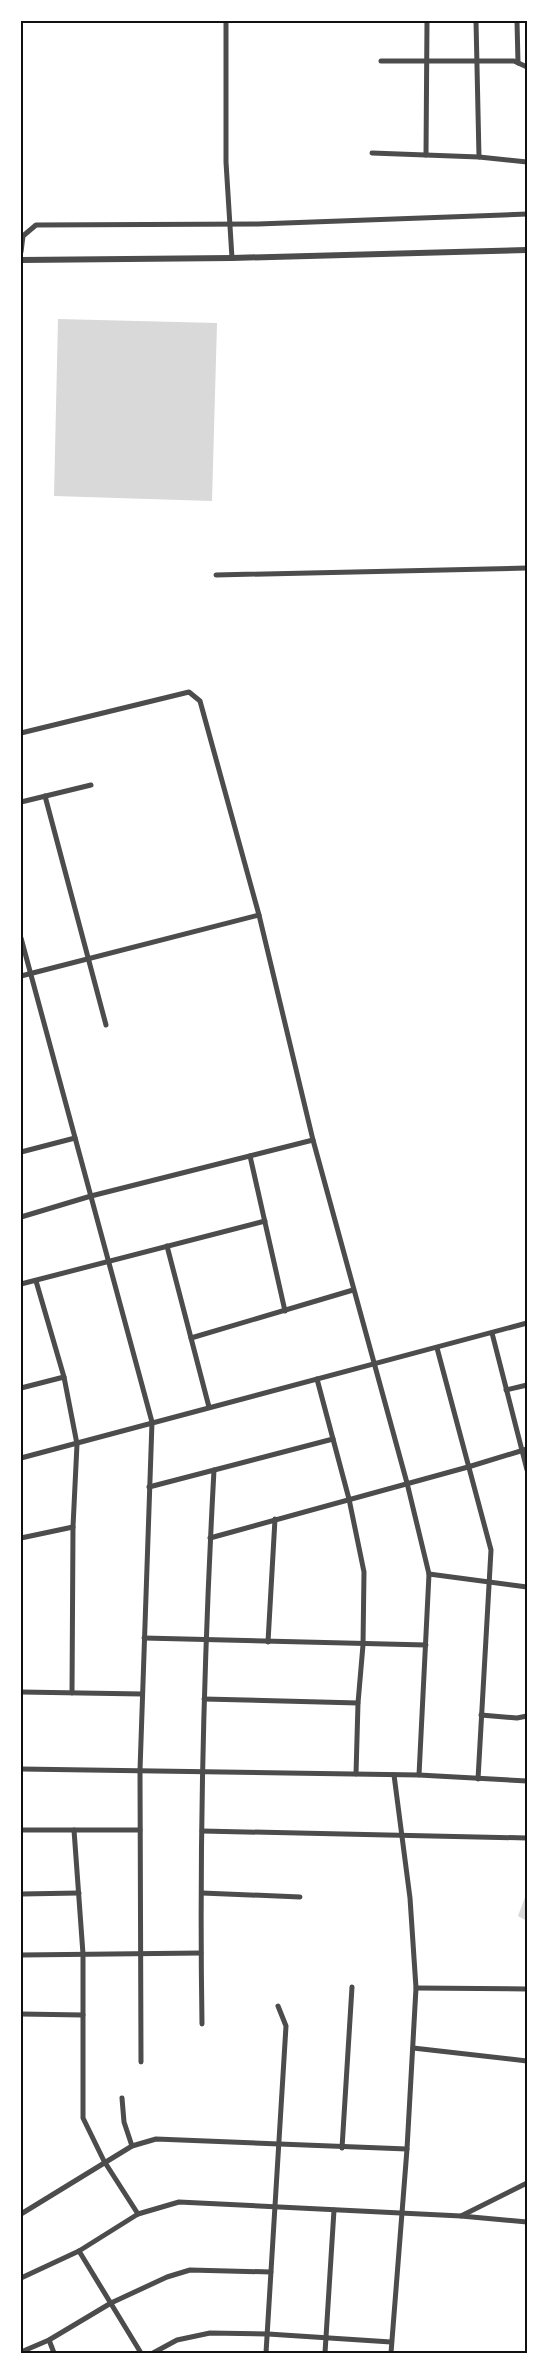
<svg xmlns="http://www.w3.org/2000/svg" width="548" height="2374" font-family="Montserrat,sans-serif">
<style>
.water{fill:#d9d9d9}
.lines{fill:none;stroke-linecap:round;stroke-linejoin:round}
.minor{stroke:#4c4c4c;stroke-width:5}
.tertiary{stroke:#4c4c4c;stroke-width:6}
.neatline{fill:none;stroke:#111;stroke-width:2}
</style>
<rect width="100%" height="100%" fill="#fff"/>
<g class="water">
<polygon points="58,319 217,323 212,501 54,496"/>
<polygon points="527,1892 527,1921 518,1916"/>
</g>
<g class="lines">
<g class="minor">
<polyline points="226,21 226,162 232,258"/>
<polyline points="476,21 479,157"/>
<polyline points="517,21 518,63"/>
<polyline points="381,61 514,61 527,67"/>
<polyline points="372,153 479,157 527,162"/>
<polyline points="426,155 427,21"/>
<polyline points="21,252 23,236 36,225 258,224 527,214"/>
<polyline points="216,575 527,568"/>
<polyline points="21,733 189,692 200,701 259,915 313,1140 407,1483 429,1574 419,1775"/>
<polyline points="45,796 106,1025"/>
<polyline points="21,802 91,785"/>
<polyline points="21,938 152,1422 140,1770 141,2062"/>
<polyline points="21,976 259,915"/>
<polyline points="21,1152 75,1138"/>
<polyline points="250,1156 285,1311"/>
<polyline points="21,1217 91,1196 313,1140"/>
<polyline points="167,1246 209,1407"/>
<polyline points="36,1281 64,1377 77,1444 73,1527 72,1693"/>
<polyline points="21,1284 265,1221"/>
<polyline points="492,1333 527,1470"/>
<polyline points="191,1338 353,1290"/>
<polyline points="437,1348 491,1550 478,1779"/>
<polyline points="317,1379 349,1499 364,1572 363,1645 358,1703 356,1774"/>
<polyline points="21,1388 64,1377"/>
<polyline points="506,1390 527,1385"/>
<polyline points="21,1458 527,1323"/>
<polyline points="149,1487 333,1439"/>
<polyline points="21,1538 73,1527"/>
<polyline points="210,1538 468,1467 527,1449"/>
<polyline points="429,1574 527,1587"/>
<polyline points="144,1638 426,1645"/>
<polyline points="268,1642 275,1519"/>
<polyline points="21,1692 142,1694"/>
<polyline points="204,1699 358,1703"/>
<polyline points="481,1715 517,1718 527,1716"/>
<polyline points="21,1769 419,1775 527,1781"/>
<polyline points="21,1830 140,1830"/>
<polyline points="74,1830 83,1954 83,2118 104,2161 138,2214"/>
<polyline points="202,1831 527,1838"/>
<polyline points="202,1893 300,1897"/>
<polyline points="21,1894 79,1893"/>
<polyline points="21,1955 201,1953"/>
<polyline points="416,1988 527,1989"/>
<polyline points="21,2014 83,2015"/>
<path d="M202 2024C199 1839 204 1654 214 1470"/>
<polyline points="413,2048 527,2061"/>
<polyline points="122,2098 124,2122 132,2146"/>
<polyline points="342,2148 352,1987"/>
<polyline points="21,2214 132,2146 156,2139 407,2149"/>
<polyline points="461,2216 527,2183"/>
<polyline points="79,2251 141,2353"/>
<polyline points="21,2278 79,2251 138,2214 179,2202 461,2216 527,2222"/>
<polyline points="49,2340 54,2353"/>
<polyline points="21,2352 49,2340 111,2303 167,2277 190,2270 271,2272"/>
<polyline points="153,2353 177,2340 210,2333 268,2334 391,2342"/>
<polyline points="266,2353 286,2026 278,2006"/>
<polyline points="325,2353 334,2210"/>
<polyline points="391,2353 407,2149 416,1988 410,1898 394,1775"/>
</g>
<polyline class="tertiary" points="21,260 232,258 527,250"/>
</g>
<rect width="548" height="2374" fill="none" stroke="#ffffff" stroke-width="45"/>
<rect x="22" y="22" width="504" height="2330" class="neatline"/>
</svg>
